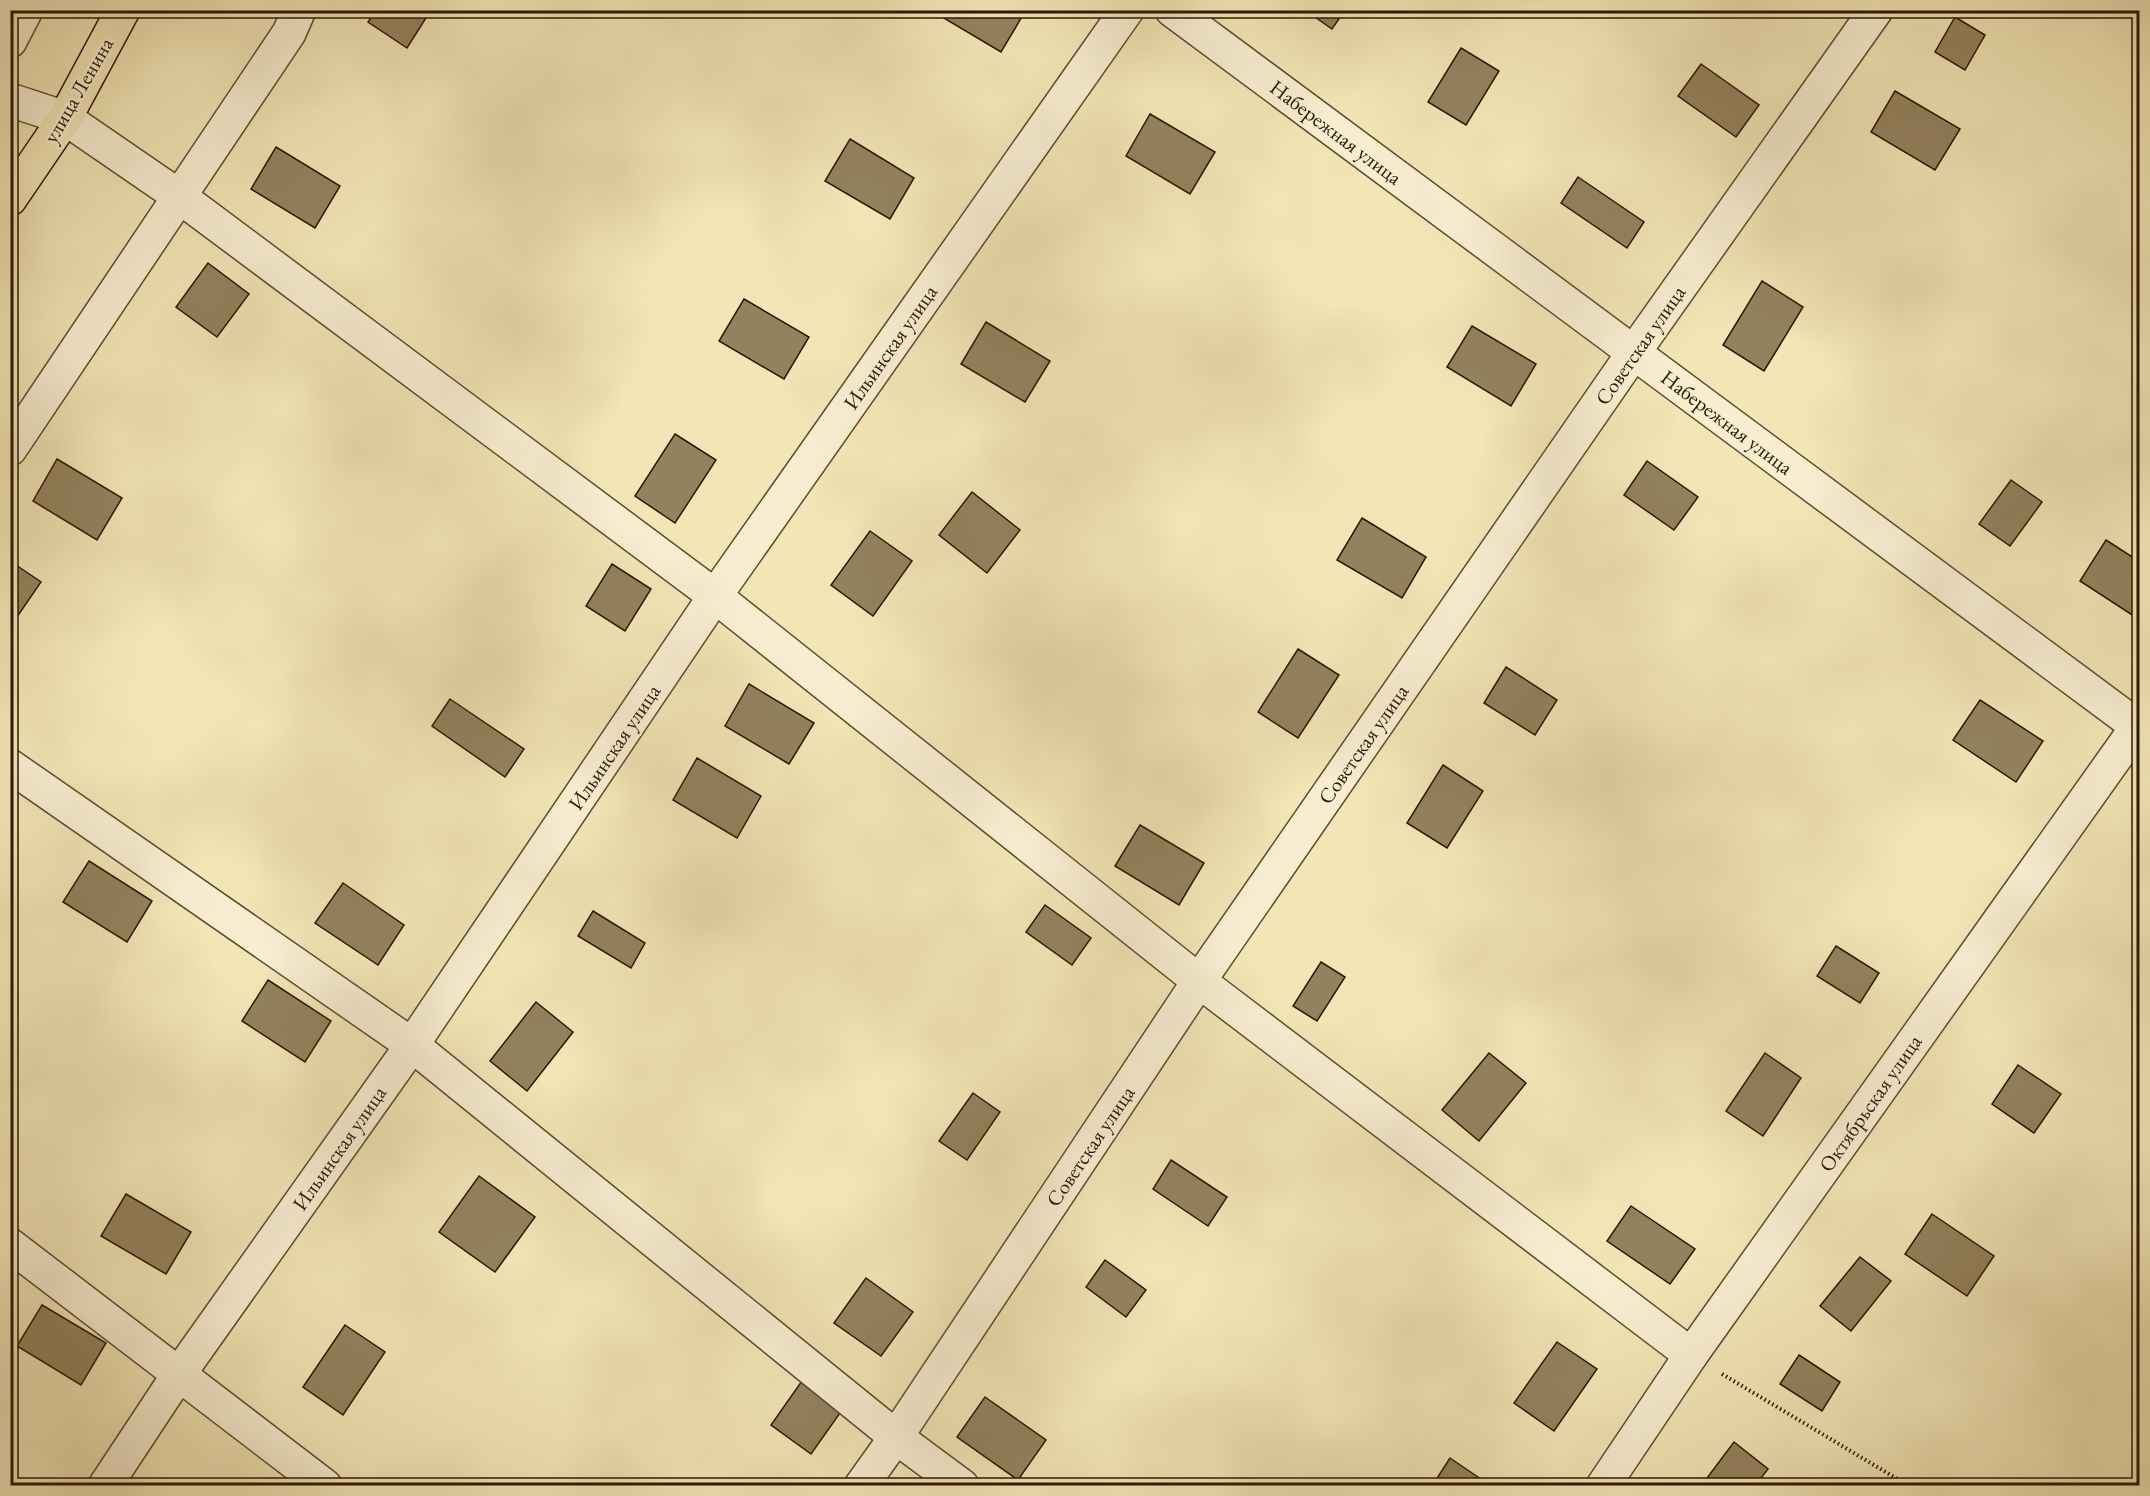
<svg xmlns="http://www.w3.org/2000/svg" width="2150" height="1496" font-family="'EB Garamond',serif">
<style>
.building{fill:#93825f;stroke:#2c1701;stroke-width:1.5}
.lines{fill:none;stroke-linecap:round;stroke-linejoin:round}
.minor-casing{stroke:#5e4a2e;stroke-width:36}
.major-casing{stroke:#2c1701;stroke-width:36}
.path{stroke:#2c1701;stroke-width:4;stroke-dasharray:1.5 3;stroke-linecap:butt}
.minor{stroke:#f7eed0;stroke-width:33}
.major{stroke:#f2e5b6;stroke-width:33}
.labels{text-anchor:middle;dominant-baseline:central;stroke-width:5;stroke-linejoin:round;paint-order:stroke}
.street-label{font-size:21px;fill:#2c1701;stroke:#f7eed0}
</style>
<rect width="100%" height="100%" fill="#f2e5b6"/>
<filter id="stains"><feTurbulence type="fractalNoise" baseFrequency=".00333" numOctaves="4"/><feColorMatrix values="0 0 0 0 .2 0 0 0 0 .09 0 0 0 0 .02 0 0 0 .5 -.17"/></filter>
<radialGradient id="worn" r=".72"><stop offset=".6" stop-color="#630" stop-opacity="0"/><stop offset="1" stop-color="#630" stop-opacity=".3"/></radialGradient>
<g class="building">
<polygon points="376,10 431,10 407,48 368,22"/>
<polygon points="939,10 1026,10 1001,52 937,14"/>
<polygon points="1305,10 1345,10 1332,29"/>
<polygon points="1955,17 1985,35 1965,70 1935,52"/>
<polygon points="1461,48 1499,71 1466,125 1428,102"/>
<polygon points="1701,64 1759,105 1736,137 1678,96"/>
<polygon points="1895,91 1960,129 1935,170 1871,132"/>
<polygon points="1150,114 1215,152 1190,194 1126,156"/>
<polygon points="850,139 914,178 890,219 825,181"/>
<polygon points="276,147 340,186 315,228 251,189"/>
<polygon points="1578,177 1644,222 1627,248 1561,203"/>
<polygon points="208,263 249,294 217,337 176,307"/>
<polygon points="1762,281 1803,307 1764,371 1723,345"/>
<polygon points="744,299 809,337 784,379 719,341"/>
<polygon points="986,322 1050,361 1025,402 961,364"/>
<polygon points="1472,326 1536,364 1511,406 1447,367"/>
<polygon points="675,434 716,460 675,523 635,496"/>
<polygon points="57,459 122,498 97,540 33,501"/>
<polygon points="1647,461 1698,497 1674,530 1624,495"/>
<polygon points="2011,480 2042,502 2010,546 1979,524"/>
<polygon points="972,492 1020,530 987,573 939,535"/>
<polygon points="1362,518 1426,557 1402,598 1337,560"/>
<polygon points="870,531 912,561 873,616 831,585"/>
<polygon points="2106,540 2140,562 2140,620 2080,581"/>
<polygon points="10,561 41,582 10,627"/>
<polygon points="612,564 651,589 625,631 586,606"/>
<polygon points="1298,649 1339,675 1298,738 1258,712"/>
<polygon points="1506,667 1557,700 1535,735 1484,703"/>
<polygon points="749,684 814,723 789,764 725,726"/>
<polygon points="450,699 524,749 505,777 432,726"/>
<polygon points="1980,700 2043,741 2016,782 1953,740"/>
<polygon points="697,758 761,796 737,838 673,800"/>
<polygon points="1443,765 1483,791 1447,848 1407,823"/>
<polygon points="1140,825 1204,863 1179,905 1115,866"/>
<polygon points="89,861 152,901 127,942 63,902"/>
<polygon points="343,883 404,925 378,965 315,923"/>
<polygon points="1045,905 1091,938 1072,965 1026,932"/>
<polygon points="593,911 645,943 631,968 578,936"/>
<polygon points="1836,946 1879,973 1860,1003 1817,976"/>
<polygon points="1321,962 1345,977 1317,1021 1293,1006"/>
<polygon points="268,980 331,1021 305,1062 242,1021"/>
<polygon points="536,1002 573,1032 527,1091 490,1061"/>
<polygon points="1489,1053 1526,1083 1479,1141 1442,1110"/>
<polygon points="1765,1053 1801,1078 1763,1136 1726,1111"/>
<polygon points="2018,1065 2061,1094 2034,1133 1992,1104"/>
<polygon points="973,1093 1000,1112 967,1160 939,1141"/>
<polygon points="1171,1160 1227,1197 1208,1226 1153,1189"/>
<polygon points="479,1176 535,1217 495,1272 439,1232"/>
<polygon points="126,1194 191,1232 166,1274 101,1236"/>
<polygon points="1631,1206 1695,1249 1670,1284 1607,1241"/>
<polygon points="1932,1214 1994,1256 1967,1296 1905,1254"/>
<polygon points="1860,1257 1891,1281 1851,1331 1820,1306"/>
<polygon points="1105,1260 1146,1290 1126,1317 1086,1287"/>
<polygon points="866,1278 913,1312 881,1356 834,1323"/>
<polygon points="42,1305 106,1343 81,1385 17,1346"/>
<polygon points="345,1325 385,1352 343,1415 303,1387"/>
<polygon points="1557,1342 1597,1369 1554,1431 1514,1403"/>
<polygon points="1799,1355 1840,1382 1822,1411 1780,1384"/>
<polygon points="804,1378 845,1406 811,1454 771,1425"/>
<polygon points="985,1397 1046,1440 1018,1480 957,1437"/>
<polygon points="1734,1442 1768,1469 1755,1486 1701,1486"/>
<polygon points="1450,1458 1491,1486 1432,1486"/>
</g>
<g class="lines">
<g class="minor-casing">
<g id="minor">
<polyline points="1172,10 2137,726"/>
<polyline points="10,41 26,10"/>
<polyline points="10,100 65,118 180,197 715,596 1199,981 1691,1355"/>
<polyline points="10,449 289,33 299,10"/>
<polyline points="10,766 412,1045 896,1437 962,1486"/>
<polyline points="10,1245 325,1486"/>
<polyline points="105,1486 179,1374 412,1045 715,596 1127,10"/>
<polyline points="861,1486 896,1437 1199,981 1634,352 1876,10"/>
<polyline points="1603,1486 1691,1355 2140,723"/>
</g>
</g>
<g class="major-casing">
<polyline id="major" points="10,199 65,118 123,10"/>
</g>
<polyline class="path" points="1722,1374 1909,1486"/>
<use href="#minor" class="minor"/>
<use href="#major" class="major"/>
</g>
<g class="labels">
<g class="street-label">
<text transform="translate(78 90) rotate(-60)">улица Ленина</text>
<text transform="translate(1336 132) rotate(37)">Набережная улица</text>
<text transform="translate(1640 345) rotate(-55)">Советская улица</text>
<text transform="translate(890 347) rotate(-55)">Ильинская улица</text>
<text transform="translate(1727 422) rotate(37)">Набережная улица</text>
<text transform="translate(1363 744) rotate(-55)">Советская улица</text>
<text transform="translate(614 747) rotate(-56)">Ильинская улица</text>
<text transform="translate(1870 1103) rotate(-55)">Октябрьская улица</text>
<text transform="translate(1090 1146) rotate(-56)">Советская улица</text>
<text transform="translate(339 1148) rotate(-55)">Ильинская улица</text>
</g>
</g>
<rect width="2150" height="1496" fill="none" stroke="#f2e5b6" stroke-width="36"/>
<rect x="12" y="12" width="2126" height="1472" fill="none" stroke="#2c1701" stroke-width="3"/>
<rect x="18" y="18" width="2114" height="1460" fill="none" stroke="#2c1701" stroke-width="1.5"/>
<rect width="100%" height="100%" filter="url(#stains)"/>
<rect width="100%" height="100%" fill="url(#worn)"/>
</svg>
